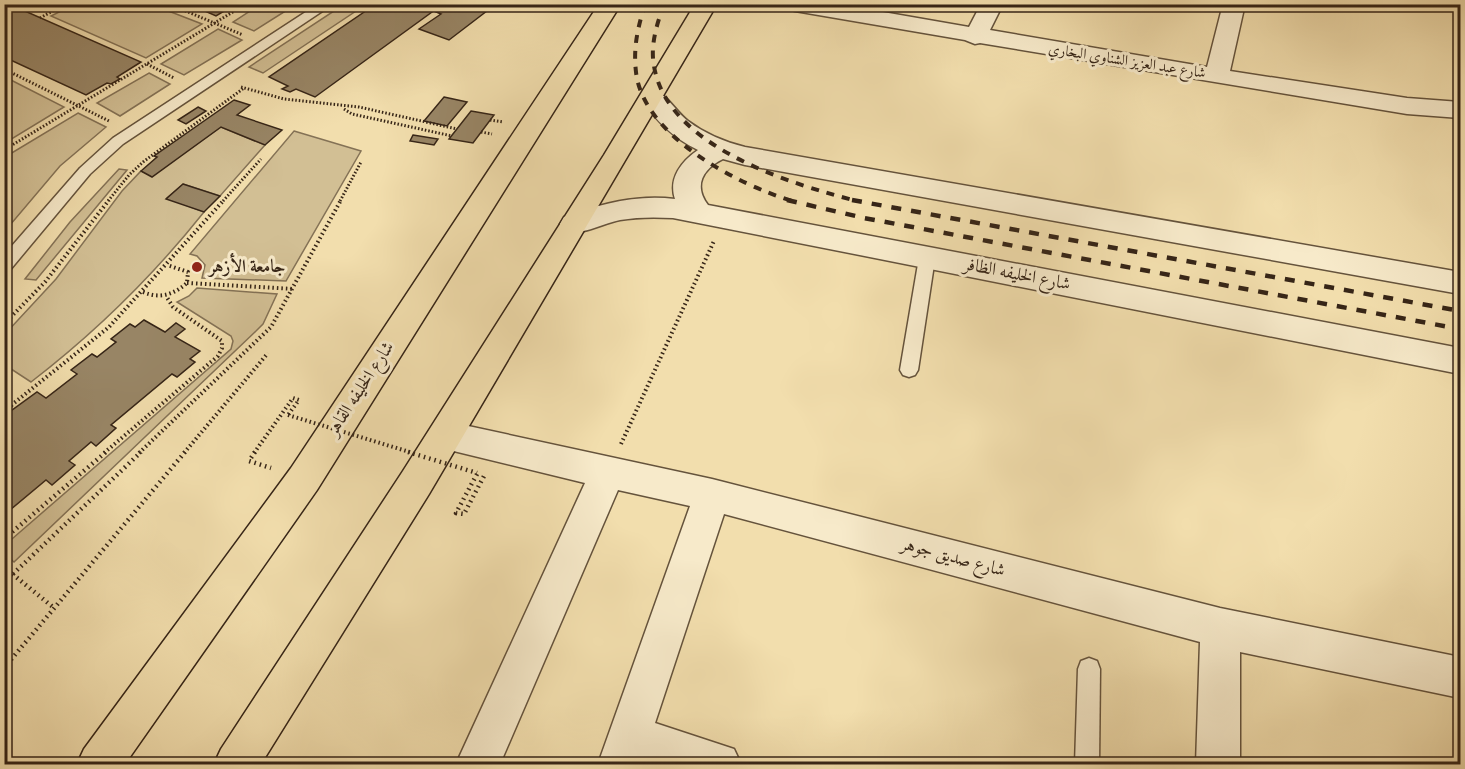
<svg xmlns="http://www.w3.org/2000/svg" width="1465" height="769" font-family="'IM FELL English',Amiri,serif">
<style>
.green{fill:#d2bf94;stroke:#847256;stroke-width:1.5}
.building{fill:#988565;stroke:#362517;stroke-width:1.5}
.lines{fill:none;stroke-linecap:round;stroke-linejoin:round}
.service-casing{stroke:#65533c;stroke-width:3}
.minor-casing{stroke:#65533c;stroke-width:3}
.tertiary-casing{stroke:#65533c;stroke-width:3}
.primary-casing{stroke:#362517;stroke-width:3}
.path-far2{stroke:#362517;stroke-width:3;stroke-dasharray:1.5 2;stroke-linecap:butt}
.path-far1{stroke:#362517;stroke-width:4;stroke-dasharray:1.5 3;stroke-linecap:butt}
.path{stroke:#362517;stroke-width:4.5;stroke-dasharray:1.5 4;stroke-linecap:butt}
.service{fill:#f7eaca;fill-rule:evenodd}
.minor{fill:#f7eaca;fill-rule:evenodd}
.tertiary{fill:#f7eaca;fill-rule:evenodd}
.primary{fill:#f2dead;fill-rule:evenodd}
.rail-far1{stroke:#362517;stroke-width:4;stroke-dasharray:8 8;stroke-linecap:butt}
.rail{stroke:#362517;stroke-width:4.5;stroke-dasharray:10 10;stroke-linecap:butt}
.path-bridge-far1{stroke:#362517;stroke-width:4;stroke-dasharray:1.5 3;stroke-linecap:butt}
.path-bridge{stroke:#362517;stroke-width:4.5;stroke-dasharray:1.5 4;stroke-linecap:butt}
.poi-dot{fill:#8f2418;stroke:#f7eaca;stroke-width:2}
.labels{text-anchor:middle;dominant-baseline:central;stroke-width:6;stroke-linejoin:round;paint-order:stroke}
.far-street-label{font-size:15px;fill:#362517;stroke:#f7eaca}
.poi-label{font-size:18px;font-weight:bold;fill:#362517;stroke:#f7eaca;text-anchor:start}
.street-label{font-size:18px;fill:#362517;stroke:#f7eaca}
</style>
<rect width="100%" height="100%" fill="#f2dead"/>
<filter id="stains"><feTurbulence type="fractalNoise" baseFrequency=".00333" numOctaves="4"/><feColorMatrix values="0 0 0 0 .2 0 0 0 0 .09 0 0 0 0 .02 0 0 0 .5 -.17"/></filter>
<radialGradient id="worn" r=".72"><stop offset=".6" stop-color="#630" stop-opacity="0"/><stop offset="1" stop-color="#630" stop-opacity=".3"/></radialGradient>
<g class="green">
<polygon points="261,4 295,4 295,5 254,31 233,22"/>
<polygon points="73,5 153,5 202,24 146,58 51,16"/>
<polygon points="343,5 365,5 263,73 249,67"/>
<polygon points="218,29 242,40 184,75 161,64"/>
<polygon points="149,73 170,84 120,116 97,103"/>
<polygon points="5,77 64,107 5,143"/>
<polygon points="78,113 106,127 60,166 5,231 5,157"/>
<path d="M221 127 265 145 220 196 183 184 167 198 204 212C153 276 96 332 31 382L5 365V334L56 279 122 191 141 171 152 176Z"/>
<polygon points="294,131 361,151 286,281 202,278 205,265 197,256 190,254"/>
<polygon points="119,169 127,170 36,280 25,279 70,222"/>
<polygon points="197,288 277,294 263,324 256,331 14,562 5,554 5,545 231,349 233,341 231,336 177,302 189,296"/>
</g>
<g class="building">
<polygon points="4,4 9,4 141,62 117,77 120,79 111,84 107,83 86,95 4,57"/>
<polygon points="189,4 236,4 216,16"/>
<polygon points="376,4 443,4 315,97 296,89 290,92 282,89 288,86 269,77"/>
<polygon points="453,4 496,4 449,40 419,29 441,14 434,11 442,5 449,7"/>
<polygon points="444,97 467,102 447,126 424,121"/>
<polygon points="234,100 250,105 237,115 282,130 265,145 221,127 152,177 141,171 157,157 154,156"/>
<polygon points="198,107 206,111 186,124 178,120"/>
<polygon points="471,111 494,115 473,143 449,139"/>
<polygon points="413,135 438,139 434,145 410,141"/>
<polygon points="183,184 220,196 204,212 166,199"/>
<polygon points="144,320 165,332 176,323 185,329 175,337 200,351 190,359 195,362 177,377 172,374 111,425 116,428 96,446 91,442 69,461 75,465 52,485 46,480 4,515 4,416 37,392 46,398 77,374 71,370 92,354 97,357 116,342 111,339 130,324 135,327"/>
</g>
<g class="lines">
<g class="service-casing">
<g id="service">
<polygon points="318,4 333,4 123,144 90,174 10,270 4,272 4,255 80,168 113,138"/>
<polygon points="927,252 933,254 935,258 918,370 915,375 909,377 903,375 900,370 919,258 921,254"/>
<polygon points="1089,658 1097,661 1100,669 1099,764 1075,764 1078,669 1081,661"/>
</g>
</g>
<g class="minor-casing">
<g id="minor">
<polygon points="784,4 837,4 969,27 981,4 1003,4 990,30 1207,67 1223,4 1245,4 1230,71 1407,98 1460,102 1460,118 1407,114 980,43 975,44 965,40 795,11 787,9"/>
<polygon points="445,421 712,479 1220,608 1460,657 1460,698 1240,652 1240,764 1196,764 1200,642 724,514 655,723 734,749 741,764 650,764 642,762 642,764 598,764 690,506 618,490 500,764 456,764 585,483 433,446 428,436 433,426"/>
</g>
</g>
<g class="tertiary-casing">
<path id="tertiary" d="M653 90C667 94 676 112 688 121 705 134 725 142 745 147L1460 272V294L745 165 723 159C703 169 693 185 708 205L1460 348V374L673 218C655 217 637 217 620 220 601 224 582 236 564 231L560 224 564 217C600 204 637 194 675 199 668 178 682 161 698 150 673 138 656 121 641 98L644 93Z"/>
</g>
<g class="primary-casing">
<g id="primary">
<polygon points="599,4 621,4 317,490 125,764 77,764 84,749 291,468"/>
<polygon points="695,4 717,4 429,494 261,764 214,764 221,749 403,471 604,155"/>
</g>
</g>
<g class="path-far2">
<polyline points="169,4 243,35"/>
<polyline points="40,18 65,4"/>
<polyline points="147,64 174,78"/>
<polyline points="4,69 109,121"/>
<polyline points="241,87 284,99 359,107 457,129"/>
<polyline points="344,109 352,114 452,136"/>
<polyline points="490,120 503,122"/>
<polyline points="481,132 492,134"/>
<polyline points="4,150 246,4"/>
<polyline points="108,201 129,175 143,162 244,88"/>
<polyline points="223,201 261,159"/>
<polyline points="340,201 361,162"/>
</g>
<g class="path-far1">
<polyline points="187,283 294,289"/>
<path d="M143 292C160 299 173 295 187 283L188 272 167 265"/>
<polyline points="4,324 45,282 109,200"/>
<polyline points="4,401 14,409"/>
<polyline points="4,411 109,327 224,200"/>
<polyline points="621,444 714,241"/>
<polyline points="104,453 218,356 222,348 222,341 173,307 166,296"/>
<polyline points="139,453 271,327 341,200"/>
<polyline points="184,453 268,353"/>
<polyline points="254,453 293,398 299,400 288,415"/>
</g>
<g class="path">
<polyline points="255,452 249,461 271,468"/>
<polyline points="477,474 456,513 464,514 484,476"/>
<polyline points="4,539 106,452"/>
<polyline points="4,567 54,608"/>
<polyline points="13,574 141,452"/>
<polyline points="4,668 185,452"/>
</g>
<use href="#service" class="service"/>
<use href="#minor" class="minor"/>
<use href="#tertiary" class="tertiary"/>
<use href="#primary" class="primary"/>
<g class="rail-far1">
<path d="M645 4C638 27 633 47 636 72 643 136 737 184 792 201"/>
<path d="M664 4C657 24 650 45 654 66 667 147 791 184 857 201"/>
</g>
<g class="rail">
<polyline points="787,200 864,218 1460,329"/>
<polyline points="852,200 1460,311"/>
</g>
<polyline class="path-bridge-far1" points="288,415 413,453"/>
<polyline class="path-bridge" points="408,452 477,473"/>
</g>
<circle class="poi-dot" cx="197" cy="267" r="6"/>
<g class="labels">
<g class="far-street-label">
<text transform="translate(1127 61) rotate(9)">شارع عبد العزيز الشناوي البخاري</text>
</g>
<g class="poi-label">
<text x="209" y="267">جامعة الأزهر</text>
</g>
<g class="street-label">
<text transform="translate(1017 275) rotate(11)">شارع الخليفه الظافر</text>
<text transform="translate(361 389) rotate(-57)">شارع الخليفه القاهر</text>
<text transform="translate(953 558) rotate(15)">شارع صديق جوهر</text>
</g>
</g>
<rect width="1465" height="769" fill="none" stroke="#f2dead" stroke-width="24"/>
<rect x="6" y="6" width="1453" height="757" fill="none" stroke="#362517" stroke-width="3"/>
<rect x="12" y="12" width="1441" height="745" fill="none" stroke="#362517" stroke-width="1.5"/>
<rect width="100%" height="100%" filter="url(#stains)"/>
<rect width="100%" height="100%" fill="url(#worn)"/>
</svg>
